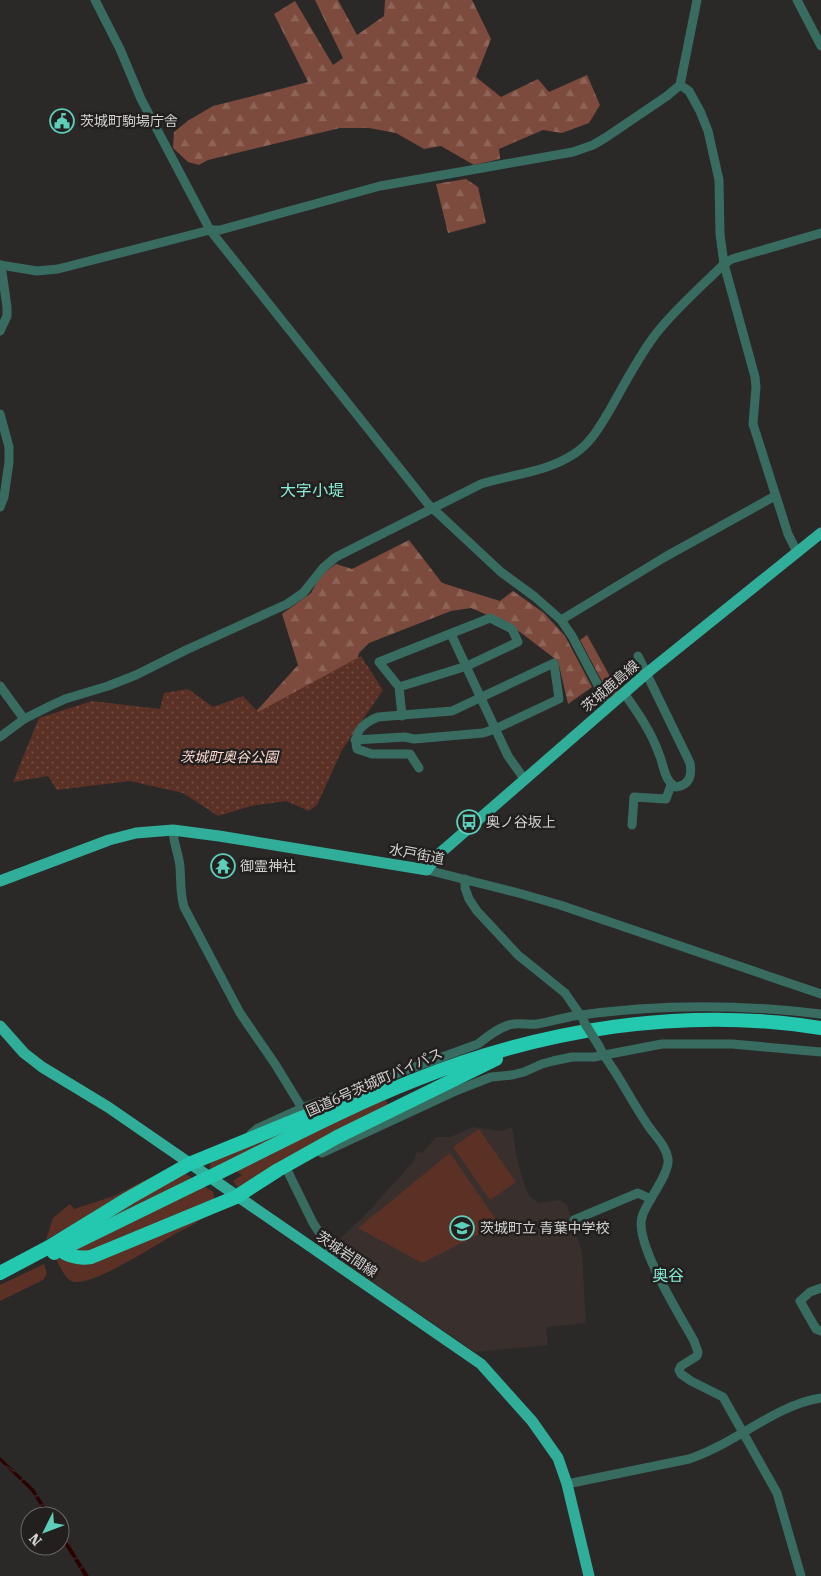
<svg xmlns="http://www.w3.org/2000/svg" width="821" height="1576" font-family="'Roboto Serif','Noto Sans JP',serif">
<style>
.built{fill:#392f2c}
.grass{fill:#5c3125}
.forest{fill:url(#forest-firs)}
.park{fill:url(#park-dots)}
.water{fill:url(#water-waves)}
.lines{fill:none;stroke-linecap:round;stroke-linejoin:round}
.minor{stroke:#386c61;stroke-width:9}
.major{stroke:#31ae99;stroke-width:11}
.highway{stroke:#24c8af;stroke-width:14}
.minor-bridge{stroke:#386c61;stroke-width:9}
.highway-bridge{stroke:#24c8af;stroke-width:14}
.labels{text-anchor:middle;dominant-baseline:central;stroke-width:5;stroke-linejoin:round;paint-order:stroke}
.poi-label{font-size:14px;fill:#d3d1d0;stroke:#221f1e;text-anchor:start}
.street-label{font-size:14px;fill:#d3d1d0;stroke:#221f1e}
.park-label{font-size:14px;font-style:italic;fill:#fddbd1;stroke:#221f1e}
.quarter-label{font-size:16px;fill:#88edd8;stroke:#221f1e}
</style>
<defs>
<pattern id="forest-firs" width="22" height="20" patternUnits="userSpaceOnUse" patternTransform="scale(1.25)"><rect width="22" height="20" fill="#7c4b3d"/><path d="M5 1l3.5 6h-7zM16 11l3.5 6h-7z" fill="#8e6458"/></pattern>
<pattern id="park-dots" width="8" height="8" patternUnits="userSpaceOnUse" patternTransform="scale(1.25)"><rect width="8" height="8" fill="#5c3125"/><path d="M2 2h.1M6 6h.1" fill="none" stroke="#724e44" stroke-width="1.8" stroke-linecap="round"/></pattern>
<pattern id="water-waves" width="16" height="10" patternUnits="userSpaceOnUse" patternTransform="scale(1.25)"><rect width="16" height="10" fill="#290200"/><path d="M0 5q4-4 8 0t8 0" fill="none" stroke="#472624"/></pattern>
</defs>
<rect width="100%" height="100%" fill="#2b2828"/>
<polygon class="built" points="473,1127 502,1131 512,1127 517,1159 525,1187 531,1198 537,1201 537,1203 560,1200 567,1205 582,1252 586,1323 546,1327 548,1345 475,1352 341,1261 333,1250 334,1244 367,1213 414,1161 417,1152 422,1153 436,1137 450,1137"/>
<g class="grass">
<polygon points="366,1093 213,1170 210,1168 211,1158"/>
<polygon points="385,1098 389,1107 244,1186 237,1187 233,1181 242,1175 234,1170"/>
<polygon points="479,1129 516,1182 490,1200 453,1147"/>
<polygon points="450,1153 499,1224 422,1263 358,1228"/>
<polygon points="181,1171 194,1179 66,1242"/>
<polygon points="149,1178 149,1180 46,1240 53,1218 70,1204 74,1209 114,1196"/>
<polygon points="202,1185 213,1192 215,1201 87,1255 66,1251"/>
<path d="M211 1212C199 1223 185 1228 172 1236 152 1247 96 1284 75 1282 66 1282 60 1266 56 1259H67Z"/>
<polygon points="44,1264 47,1274 43,1280 0,1301 0,1285"/>
</g>
<g class="forest">
<polygon points="315,0 338,0 357,35 384,16 385,0 472,0 491,39 476,77 501,97 538,79 549,92 587,75 600,105 589,123 562,133 543,130 499,149 500,159 474,165 441,146 424,149 396,133 369,128 340,128 208,160 199,165 188,162 173,148 174,132 189,120 213,106 308,82 274,14 295,1 333,65 343,58"/>
<polygon points="466,179 478,187 486,223 448,233 436,184"/>
<polygon points="409,540 442,583 500,601 513,591 544,613 565,636 592,687 568,704 558,661 512,626 471,608 451,611 369,643 359,653 355,668 252,716 298,665 282,614 311,593 321,575 336,564 352,569"/>
<polygon points="587,635 618,691 611,698 580,640"/>
</g>
<polygon class="park" points="361,656 383,690 342,750 317,805 309,811 286,801 251,806 218,816 183,793 130,781 57,790 48,776 13,782 39,718 92,701 160,709 164,693 188,689 213,707 243,696 258,712"/>
<g class="water">
<polygon points="0,1457 34,1489 51,1516 47,1516 31,1491 0,1461"/>
<polygon points="60,1530 89,1576 84,1576 60,1537"/>
</g>
<g class="lines">
<g class="minor">
<polyline points="95,0 120,49 141,99 210,230 428,504 501,572 535,597 561,620 572,636 609,706"/>
<polyline points="797,0 821,46"/>
<polyline points="680,85 689,91 700,111 708,131 719,180 720,234 724,264 755,377 756,387 753,424 788,534 797,552"/>
<polyline points="0,265 37,271 58,269 210,230 220,230 380,186 573,152 593,145 605,138 667,96 680,85 697,0"/>
<polyline points="0,331 7,316 7,307 1,265"/>
<polyline points="0,414 9,447 9,462 4,497 0,507"/>
<polyline points="561,620 665,557 775,496"/>
<polyline points="451,634 508,756 525,780"/>
<polyline points="0,686 24,719"/>
<polyline points="399,687 467,666 518,642 512,629 490,618 379,662 399,687 402,716"/>
<path d="M624 693C638 713 651 731 659 754 664 765 664 781 676 787 690 785 692 775 690 763L638 656"/>
<path d="M0 737 24 719 50 706 65 699 108 686 136 675 186 650 287 604 303 593 323 568 336 557 481 484C512 474 545 473 574 454 590 444 598 429 608 413 623 387 637 359 655 335 675 309 701 287 724 264L732 259 821 233"/>
<path d="M355 740 405 737 414 739 483 733 495 729 559 699 554 663 452 711 378 717C363 723 353 732 357 749L372 754H410L419 768"/>
<polyline points="632,825 634,797 666,799 671,785"/>
<path d="M173 830C173 843 179 854 180 867 181 881 180 893 184 907L240 1013 275 1064 302 1108"/>
<polyline points="427,870 522,894 560,905 821,994"/>
<polyline points="465,879 465,888 469,899 477,911 518,955 565,993 583,1019"/>
<path d="M599 1046C604 1057 611 1065 617 1075 627 1091 636 1108 647 1124 654 1135 666 1145 668 1159 670 1174 646 1202 642 1217 634 1243 681 1317 694 1341L698 1352 697 1356 681 1366 679 1370 681 1374 691 1381 723 1397 777 1493 801 1576"/>
<path d="M251 1134 258 1128 302 1108 478 1044C488 1036 502 1025 514 1024 522 1023 530 1025 537 1024 550 1022 562 1018 574 1016 656 1004 739 1004 821 1014"/>
<polyline points="322,1153 458,1090 491,1077 512,1075 524,1072 542,1064 553,1061 572,1057 594,1057 662,1044 732,1044 821,1052"/>
<polyline points="287,1170 313,1223 333,1253 332,1262"/>
<polyline points="574,1220 638,1193 651,1199"/>
<polyline points="821,1288 810,1292 800,1301 816,1329 821,1331"/>
<path d="M567 1484 689 1459C735 1444 775 1405 821 1398"/>
</g>
<g class="major">
<polyline points="0,881 109,840 136,833 173,830 219,836 427,870 439,854 647,673 821,533"/>
<polyline points="0,1026 24,1053 42,1067 108,1107 481,1364 532,1421 558,1458 567,1484 589,1576"/>
</g>
<g class="highway">
<path d="M220 1172C285 1140 349 1106 415 1080 542 1029 685 1006 821 1028"/>
<path d="M60 1250C70 1257 79 1259 91 1257L236 1197 278 1170 337 1137 496 1059"/>
<polyline points="54,1253 199,1182"/>
<polyline points="0,1273 49,1247 129,1198 189,1164 382,1085"/>
</g>
<polyline class="minor-bridge" points="584,1022 599,1046"/>
<polyline class="highway-bridge" points="199,1182 220,1172"/>
</g>
<defs>
<g id="civic-ring" transform="scale(1.25)"><circle r="9.5" fill="#221f1e" stroke="#5dceb9" stroke-width="1.5"/><path d="M-.6-6.5H3V-4.5H.6V-3L4-1V1h2V6H-6V1h2V-1L-.6-3ZM-1.2 2.5V6h2.4V2.5Z" fill="#5dceb9"/></g>
<g id="bus-ring" transform="scale(1.25)"><circle r="9.5" fill="#221f1e" stroke="#5dceb9" stroke-width="1.5"/><path d="M-5-6H5V4H4V6H2V4H-2V6H-4V4H-5ZM-3.5-4V0h7V-4ZM-3.5 1.2v1.5H-2V1.2ZM2 1.2v1.5H3.5V1.2Z" fill="#5dceb9"/></g>
<g id="temple-ring" transform="scale(1.25)"><circle r="9.5" fill="#221f1e" stroke="#5dceb9" stroke-width="1.5"/><path d="M0-6L5-2H3V0L6.5 2.5H4V6H1.5V3h-3V6H-4V2.5H-6.5L-3 0V-2H-5Z" fill="#5dceb9"/></g>
<g id="school-ring" transform="scale(1.25)"><circle r="9.5" fill="#221f1e" stroke="#5dceb9" stroke-width="1.5"/><path d="M0-5L7-2L0 1L-7-2ZM-4 1L0 2.5L4 1V4Q0 6-4 4Z" fill="#5dceb9"/></g>
</defs>
<g fill-rule="evenodd">
<use href="#civic-ring" x="62" y="121"/>
<use href="#bus-ring" x="469" y="822"/>
<use href="#temple-ring" x="223" y="866"/>
<use href="#school-ring" x="462" y="1228"/>
</g>
<g class="labels">
<g class="poi-label">
<text x="80" y="121">茨城町駒場庁舎</text>
<text x="486" y="822">奥ノ谷坂上</text>
<text x="240" y="866">御霊神社</text>
<text x="480" y="1228">茨城町立 青葉中学校</text>
</g>
<g class="street-label">
<text transform="translate(610 686) rotate(-41)">茨城鹿島線</text>
<text transform="translate(417 854) rotate(11)">水戸街道</text>
<text transform="translate(374 1082) rotate(-24)">国道6号茨城町バイパス</text>
<text transform="translate(347 1254) rotate(34)">茨城岩間線</text>
</g>
<g class="park-label">
<text x="229" y="757">茨城町奥谷公園</text>
</g>
<g class="quarter-label">
<text x="312" y="490">大字小堤</text>
<text x="668" y="1275">奥谷</text>
</g>
</g>
<g transform="translate(45 1531) rotate(228)"><circle r="24" fill="#221f1e" stroke="#696665"/>
<path d="M0-4L9 19L0 12L-9 19Z" fill="#5dceb9"/>
<text y="-8" font-size="14" font-weight="bold" text-anchor="middle" fill="#d3d1d0">N</text>
</g>
</svg>
